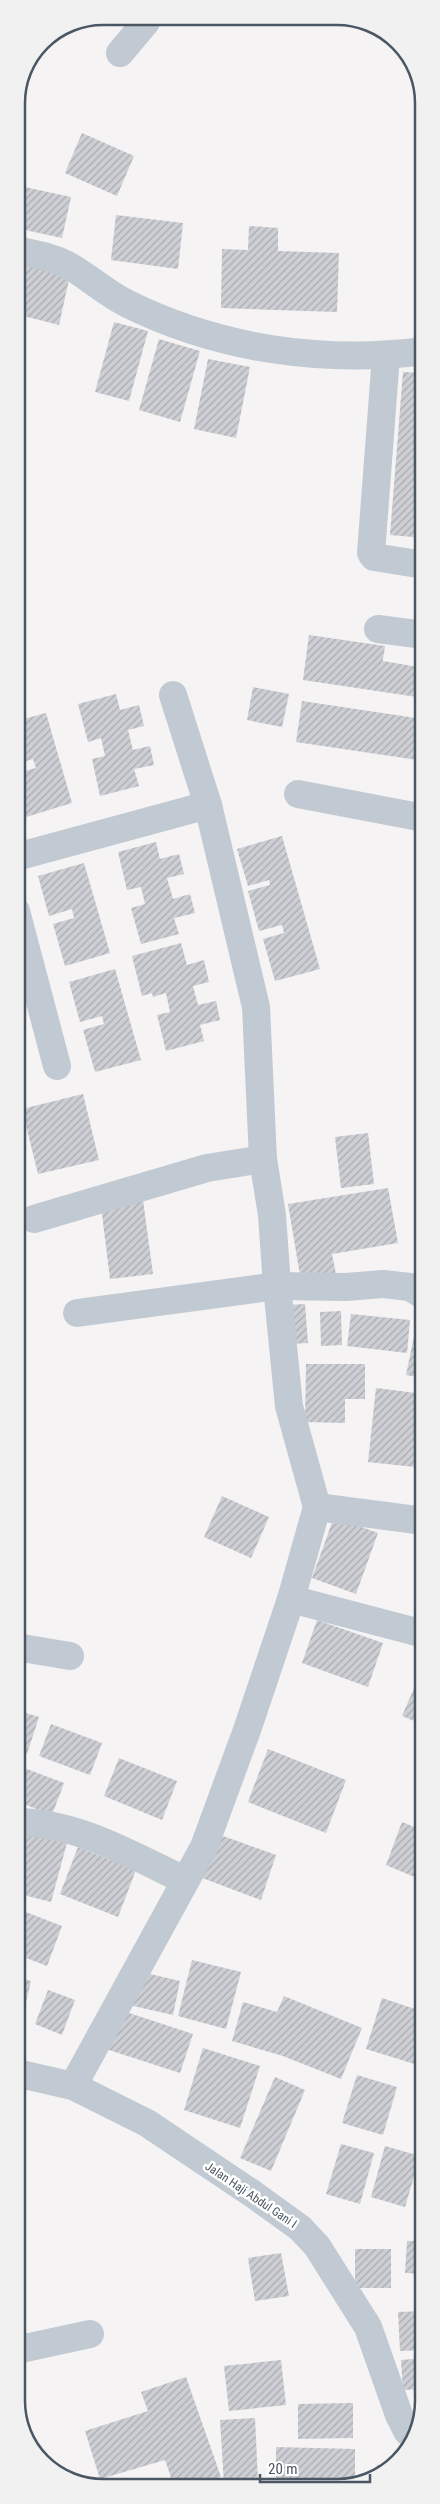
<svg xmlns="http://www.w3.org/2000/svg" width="440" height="2504" font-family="'Roboto Condensed',sans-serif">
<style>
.building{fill:url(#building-hatch)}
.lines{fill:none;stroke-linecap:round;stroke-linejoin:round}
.minor{stroke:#c1cad2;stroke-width:28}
.labels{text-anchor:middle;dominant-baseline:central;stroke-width:5;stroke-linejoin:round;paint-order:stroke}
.street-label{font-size:12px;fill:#4a5661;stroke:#fff}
.rim{fill:none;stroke:#4a5661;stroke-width:2.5}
</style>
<defs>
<pattern id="building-hatch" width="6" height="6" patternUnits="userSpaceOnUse" patternTransform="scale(1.25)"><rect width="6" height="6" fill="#cdcfd5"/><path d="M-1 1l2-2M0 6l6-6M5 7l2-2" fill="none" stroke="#a8abb0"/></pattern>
</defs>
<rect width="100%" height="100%" fill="#f5f3f3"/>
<g class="building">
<polygon points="82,133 134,156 117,196 65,173"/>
<polygon points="20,186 71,197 62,238 16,228 16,204"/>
<polygon points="116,215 183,223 178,269 111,260"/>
<polygon points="419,225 424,225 424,287 418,287"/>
<polygon points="249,226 278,228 278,251 339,253 337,312 221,308 222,249 248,250"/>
<polygon points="16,261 70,275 59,325 16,314"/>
<polygon points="114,322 148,331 129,401 95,392"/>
<polygon points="159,339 200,351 180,422 139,410"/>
<polygon points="208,359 250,367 236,438 194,429"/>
<polygon points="403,372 424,373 424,538 390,535"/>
<polygon points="309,635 385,646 381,672 383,661 424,668 424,703 416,702 417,697 303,680"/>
<polygon points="253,687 289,694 282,727 247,720"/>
<polygon points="116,694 120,710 139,705 144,726 128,730 133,750 150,746 154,765 134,769 139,786 100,796 92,759 105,756 101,738 88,742 78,704"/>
<polygon points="302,701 416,718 415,723 424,724 424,761 296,742"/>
<polygon points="46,713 72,803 26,817 16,782 16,773 36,768 33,759 16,764 16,721"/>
<polygon points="282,836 320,969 275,981 263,939 284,933 282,925 259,931 248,891 270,885 269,880 248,886 237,849"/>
<polygon points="156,842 160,859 179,854 184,874 167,878 173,899 190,894 195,913 174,918 179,934 141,944 131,908 145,904 141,887 127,890 118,852"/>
<polygon points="84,863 110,953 65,966 53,924 74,918 72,909 49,916 38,876"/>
<polygon points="181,943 187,965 204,960 209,982 193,986 198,1005 216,1001 220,1020 200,1025 204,1041 166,1051 157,1015 170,1012 166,993 153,997 152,993 142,996 132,956"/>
<polygon points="115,969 141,1060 95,1072 83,1030 104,1024 102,1016 80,1022 69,982"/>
<polygon points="16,1061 25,1092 16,1094"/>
<polygon points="83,1094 99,1160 38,1174 22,1109"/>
<polygon points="368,1133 374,1184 341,1188 335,1137"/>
<polygon points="16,1145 26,1176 16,1178"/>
<polygon points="388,1188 398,1243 332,1254 336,1274 301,1281 288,1204"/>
<polygon points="143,1200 153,1274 110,1279 101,1206"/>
<polygon points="305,1304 308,1343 288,1344 285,1305"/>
<polygon points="341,1311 342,1345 321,1346 320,1312"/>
<polygon points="351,1314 410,1320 407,1353 347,1346"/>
<polygon points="414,1336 424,1338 424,1378 406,1375"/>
<polygon points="306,1364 365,1364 365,1399 345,1399 345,1423 305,1422"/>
<polygon points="376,1388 424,1394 424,1468 368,1462"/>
<polygon points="222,1496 269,1517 251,1558 204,1537"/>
<polygon points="334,1517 378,1533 356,1594 312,1578"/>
<polygon points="317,1620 383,1643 368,1687 302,1663"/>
<polygon points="424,1665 424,1725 402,1716"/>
<polygon points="16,1710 39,1717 27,1754 16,1750"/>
<polygon points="51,1724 102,1743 90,1775 39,1756"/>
<polygon points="268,1749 346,1780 326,1833 248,1802"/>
<polygon points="119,1758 177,1781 162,1820 104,1796"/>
<polygon points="16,1765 64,1783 52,1815 16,1801"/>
<polygon points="402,1822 424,1831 424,1881 386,1865"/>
<polygon points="28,1828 68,1839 51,1902 16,1893 16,1869"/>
<polygon points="212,1832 276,1855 261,1900 197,1876"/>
<polygon points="78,1847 136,1870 118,1917 60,1894"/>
<polygon points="18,1909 62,1926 47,1966 16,1954"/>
<polygon points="192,1960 241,1972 226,2029 178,2016"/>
<polygon points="137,1971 180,1981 173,2015 129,2005"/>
<polygon points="16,1977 31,1981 23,2015 16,2014"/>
<polygon points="48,1990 75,2000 62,2035 35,2024"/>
<polygon points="284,1996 362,2028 341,2079 283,2056 232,2041 243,2002 277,2012"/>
<polygon points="382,1998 424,2012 424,2067 366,2049"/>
<polygon points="117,2009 193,2034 180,2073 103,2048"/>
<polygon points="203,2048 260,2066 240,2128 184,2110"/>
<polygon points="357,2075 397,2087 383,2135 342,2123"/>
<polygon points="275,2077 305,2090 271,2171 240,2158"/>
<polygon points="341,2144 374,2153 360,2204 326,2194"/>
<polygon points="385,2146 420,2156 405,2207 371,2197"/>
<polygon points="407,2241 424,2241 424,2274 405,2273"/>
<rect x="355" y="2249" width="36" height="39"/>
<polygon points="16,2252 26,2282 16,2285"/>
<polygon points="281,2253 289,2296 255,2301 248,2258"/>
<polygon points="424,2311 424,2350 400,2351 398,2312"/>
<polygon points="424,2358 424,2389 403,2390 401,2360"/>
<polygon points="281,2360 286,2405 229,2411 224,2366"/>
<polygon points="186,2377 221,2477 195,2486 174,2486 165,2460 100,2479 85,2431 148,2411 141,2392"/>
<polygon points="353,2403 353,2438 298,2439 298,2404"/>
<polygon points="255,2418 258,2482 224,2484 220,2420"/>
<polygon points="276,2447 355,2449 355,2482 343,2488 276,2487"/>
<polygon points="394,2464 377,2472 377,2465"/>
</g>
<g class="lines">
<g class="minor">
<polyline points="120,53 146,22"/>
<path d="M16 250C34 254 55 257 71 267 90 278 107 294 128 304 219 349 324 364 424 351"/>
<polyline points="386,356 371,553 374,557 424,565"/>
<polyline points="378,629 424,635"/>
<polyline points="173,695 208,805"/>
<polyline points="298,794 424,818"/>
<polyline points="16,857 208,805 256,1007 263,1159"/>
<polyline points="16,911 57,1066"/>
<polyline points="34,1219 207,1168 263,1159 272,1215 277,1286 289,1406 317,1507 291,1599 247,1730 204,1847 73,2086"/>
<polyline points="77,1313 277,1286 346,1287 383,1284 410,1287 424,1296"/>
<polyline points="317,1507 424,1521"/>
<polyline points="291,1599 424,1634"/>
<polyline points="16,1647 70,1656"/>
<path d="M16 1822C76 1822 132 1855 184 1880"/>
<polyline points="16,2073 73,2086 147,2123 253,2194 300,2228 317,2246 368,2327 399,2415 407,2431 411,2435"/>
<polyline points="16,2350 90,2334"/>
</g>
</g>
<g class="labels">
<g class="street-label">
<text transform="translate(251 2195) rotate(34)">Jalan Haji Abdul Gani I</text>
</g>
</g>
<path d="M0 0H440V2504H0ZM103 25H337A78 78 0 0 1 415 103V2401A78 78 0 0 1 337 2479H103A78 78 0 0 1 25 2401V103A78 78 0 0 1 103 25Z" fill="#f1f1f2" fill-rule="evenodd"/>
<path class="rim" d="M103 25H337A78 78 0 0 1 415 103V2401A78 78 0 0 1 337 2479H103A78 78 0 0 1 25 2401V103A78 78 0 0 1 103 25Z"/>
<path d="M260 2474v8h110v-8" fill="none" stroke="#4a5661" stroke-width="2.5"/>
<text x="268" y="2474" font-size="15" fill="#4a5661" stroke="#ffffff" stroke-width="4" paint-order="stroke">20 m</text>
</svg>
